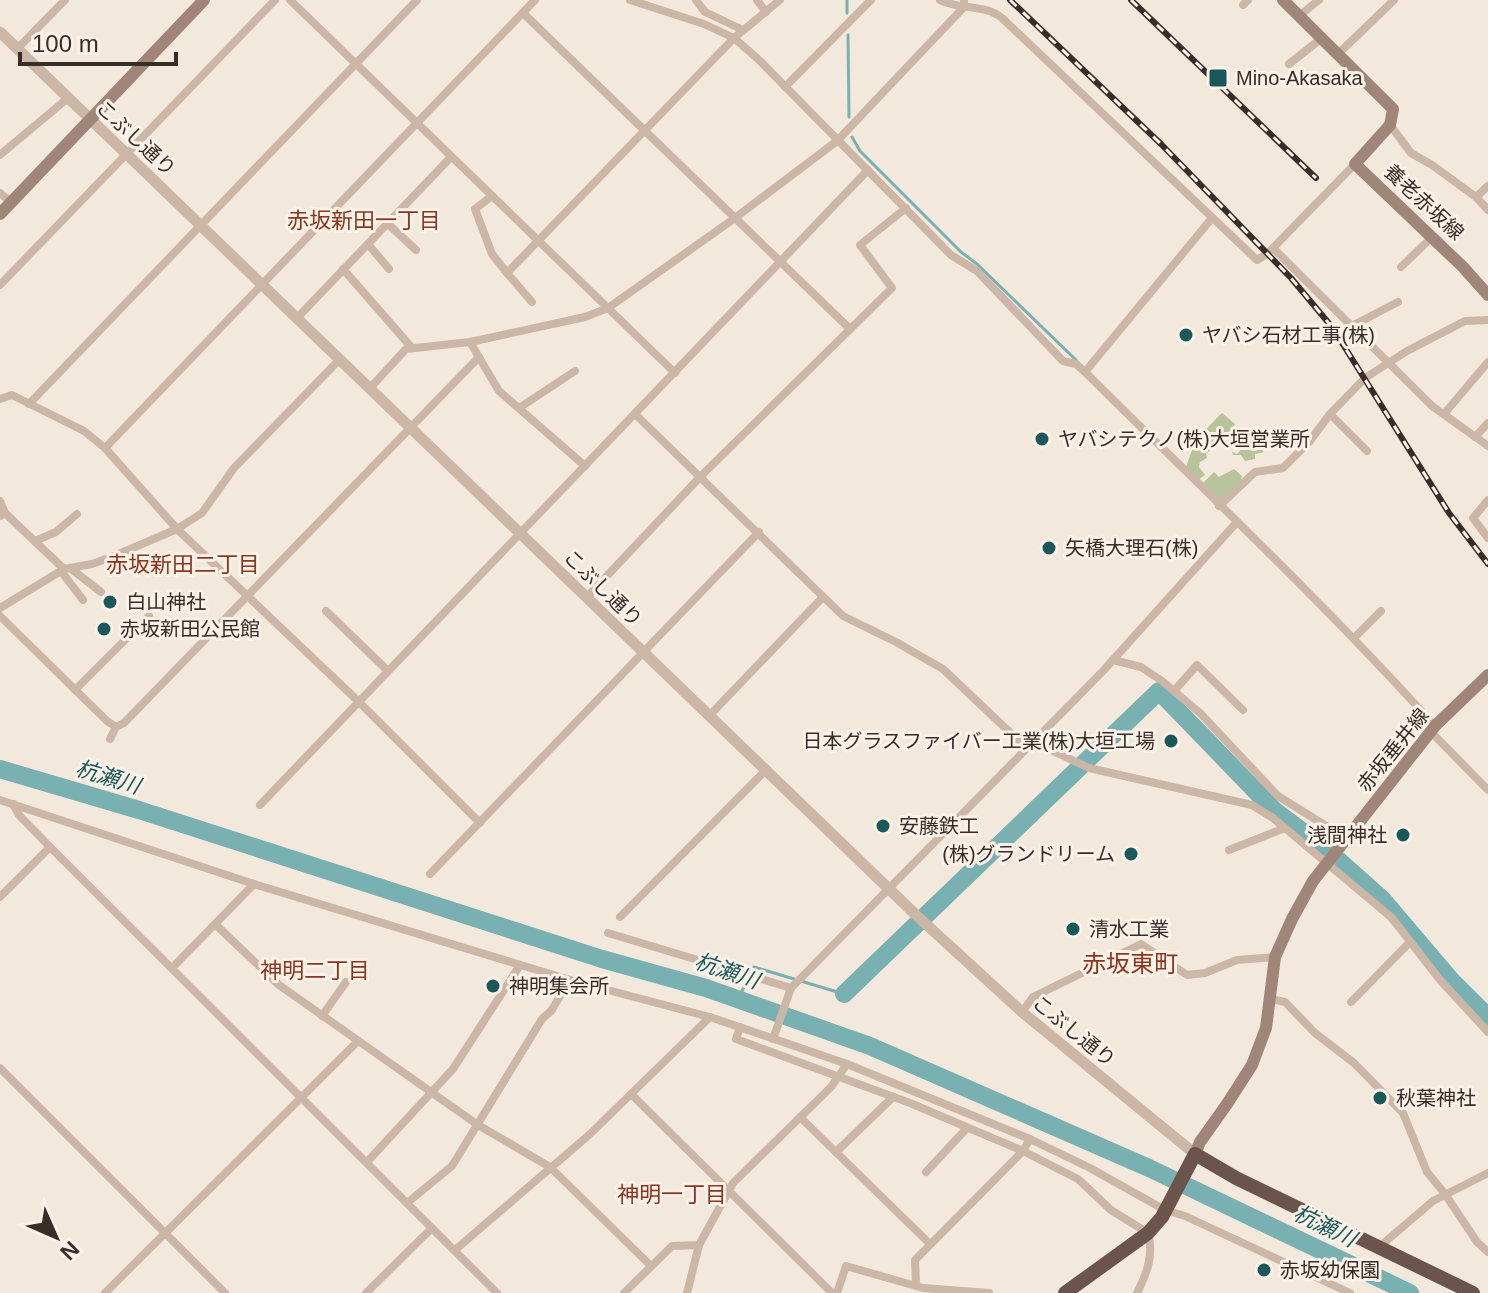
<svg xmlns="http://www.w3.org/2000/svg" width="1488" height="1293" font-family="Helvetica,'Noto Sans JP',sans-serif">
<style>
.green{fill:#b6c39b}
.lines{fill:none;stroke-linecap:round;stroke-linejoin:round}
.stream{stroke:#79b0b2;stroke-width:3}
.river{stroke:#79b0b2;stroke-width:18}
.minor{stroke:#ccb7a7;stroke-width:8}
.tertiary{stroke:#ccb7a7;stroke-width:11}
.secondary{stroke:#a08678;stroke-width:12}
.trunk{stroke:#6a544b;stroke-width:14}
.rail-casing{stroke:#382d28;stroke-width:6}
.rail{stroke:#faf2e8;stroke-width:3;stroke-dasharray:9;stroke-linecap:butt}
.poi-dot{fill:#1b585b;stroke:#faf2e8;stroke-width:3}
.labels{text-anchor:middle;dominant-baseline:central;stroke-width:6;stroke-linejoin:round;paint-order:stroke}
.poi-label{font-size:20px;fill:#382d28;stroke:#faf2e8;text-anchor:start}
.street-label{font-size:20px;fill:#382d28;stroke:#faf2e8}
.neighbourhood-label{font-size:22px;fill:#8b361d;stroke:#faf2e8}
.water-label{font-size:22px;font-style:italic;fill:#1b585b;stroke:#faf2e8}
.quarter-label{font-size:24px;fill:#8b361d;stroke:#faf2e8}
</style>
<rect width="100%" height="100%" fill="#f3e8dc"/>
<g class="green">
<path d="M1222 413 1235 424C1228 439 1218 443 1206 454L1207 458 1200 462 1199 467 1205 475 1197 481 1186 470C1191 444 1204 431 1222 413Z"/>
<polygon points="1250,439 1264,452 1255,454 1255,459 1245,461 1241,455 1233,455 1232,452 1237,454"/>
<polygon points="1234,469 1242,476 1241,480 1221,502 1202,484 1214,472 1219,477"/>
</g>
<g class="lines">
<g class="stream">
<polyline points="847,0 847,13"/>
<polyline points="848,35 849,117"/>
<polyline points="852,137 860,151 961,252 977,264 1076,360"/>
<polyline points="738,999 754,967 844,994"/>
</g>
<g class="river">
<polyline points="0,769 139,810 602,959 706,988 870,1046 1149,1168 1410,1293"/>
<polyline points="844,994 1159,691 1275,811 1327,850 1383,900 1451,980 1488,1017"/>
</g>
<g class="minor">
<polyline points="290,0 675,373"/>
<path d="M630 0 704 24 734 38 758 59 951 255 977 271 1063 361 1076 364 1085 372C1203 489 1324 603 1435 726"/>
<polyline points="696,0 705,12 743,30"/>
<polyline points="757,0 766,12"/>
<path d="M940 0C959 10 985 4 1002 18L1257 260 1267 254 1355 164"/>
<polyline points="1243,5 1248,0"/>
<polyline points="523,13 850,329"/>
<polyline points="1299,16 1319,0"/>
<polyline points="17,49 65,0"/>
<polyline points="1338,54 1394,0"/>
<polyline points="1289,64 1322,38"/>
<polyline points="785,87 871,0"/>
<polyline points="1390,125 1411,153 1432,165 1476,197 1488,210"/>
<polyline points="0,155 68,98"/>
<polyline points="0,193 11,202"/>
<polyline points="492,196 475,209 492,254 507,273"/>
<polyline points="1476,197 1488,186"/>
<polyline points="387,223 416,250"/>
<polyline points="368,244 389,269"/>
<polyline points="1273,248 1432,406 1488,446"/>
<polyline points="1401,267 1432,237"/>
<polyline points="343,269 412,348"/>
<polyline points="0,285 275,0"/>
<polyline points="532,302 507,273 734,38 780,0"/>
<polyline points="298,317 451,157"/>
<polyline points="1350,327 1398,302"/>
<polyline points="470,342 499,391 585,466"/>
<polyline points="1085,372 1212,218"/>
<polyline points="370,388 406,349 470,342 585,317 608,308 735,218 837,141 964,7 964,0"/>
<polyline points="0,399 12,395 84,431 105,448 177,529 358,701 480,823"/>
<polyline points="29,404 417,0"/>
<polyline points="519,408 575,371"/>
<polyline points="635,414 843,616 896,642 943,669 1018,740 1034,742 1089,768 1252,805 1273,818 1392,918 1440,980 1488,1032"/>
<polyline points="1330,414 1367,451"/>
<polyline points="1444,414 1488,362"/>
<polyline points="1475,437 1488,423"/>
<polyline points="105,448 535,0"/>
<polyline points="1488,500 1473,518 1488,538"/>
<polyline points="0,501 5,513 0,516"/>
<polyline points="1219,506 1255,472 1283,468 1309,442 1330,414 1365,378 1407,351 1465,321 1488,320"/>
<polyline points="5,513 64,569"/>
<polyline points="35,541 56,532 77,514"/>
<polyline points="70,568 101,592"/>
<polyline points="61,571 83,600"/>
<polyline points="587,597 701,476 892,288 860,245 906,208"/>
<polyline points="0,608 64,569 92,564 114,556 177,529 202,513 234,468 340,359"/>
<polyline points="326,611 387,670"/>
<polyline points="0,616 107,721 116,727"/>
<polyline points="1354,638 1381,611"/>
<polyline points="1113,660 1141,667 1162,681 1200,713 1278,796 1347,839"/>
<polyline points="75,690 149,616"/>
<polyline points="1174,691 1197,665 1243,710"/>
<polyline points="709,716 822,598"/>
<polyline points="1431,732 1488,790"/>
<polyline points="110,739 116,727 124,723 479,357"/>
<polyline points="0,800 254,884 570,980 710,1017 847,1064 1030,1139 1023,1151 915,1260 916,1284"/>
<polyline points="13,804 19,815 50,847 497,1293"/>
<polyline points="260,805 868,170"/>
<polyline points="1229,850 1285,828"/>
<polyline points="430,874 759,532"/>
<polyline points="0,897 50,847"/>
<polyline points="620,917 767,769"/>
<polyline points="216,925 279,985 478,1125 550,1167 651,1266"/>
<polyline points="608,933 791,988"/>
<polyline points="172,968 254,884"/>
<polyline points="1270,999 1285,1002 1315,1033 1354,1063 1403,1113 1427,1172 1445,1194 1477,1242 1488,1252"/>
<polyline points="1351,1002 1410,942"/>
<polyline points="1022,1012 1033,997 1141,944 1187,975 1205,973 1237,960 1275,957"/>
<polyline points="322,1016 346,982"/>
<path d="M740 1027 736 1039 910 1103 1023 1151 1078 1179 1111 1210 1148 1233C1154 1255 1147 1273 1137 1293"/>
<polyline points="773,1039 791,988 1103,671 1237,522"/>
<polyline points="0,1068 225,1293"/>
<polyline points="631,1094 832,1293"/>
<polyline points="800,1117 930,1244"/>
<polyline points="1030,1139 1090,1168 1165,1210 1185,1216 1350,1293"/>
<polyline points="836,1152 893,1097"/>
<polyline points="367,1162 453,1069 520,965"/>
<polyline points="926,1172 967,1128"/>
<polyline points="407,1203 452,1166 542,1019 551,1011 570,980"/>
<polyline points="1378,1248 1433,1201 1488,1173"/>
<polyline points="455,1250 589,1135 710,1017"/>
<polyline points="105,1293 358,1041"/>
<polyline points="366,1293 432,1228"/>
<polyline points="624,1293 672,1246 699,1245 733,1183 831,1087 847,1064"/>
<polyline points="687,1293 699,1245"/>
<polyline points="837,1293 846,1266 923,1288 989,1293"/>
</g>
<polyline class="tertiary" points="0,32 916,915 1022,1012 1195,1154"/>
<g class="secondary">
<polyline points="1283,0 1393,109 1390,125 1355,164 1463,267 1488,295"/>
<polyline points="0,214 204,0"/>
<polyline points="1195,1154 1200,1142 1227,1104 1252,1065 1266,1028 1275,957 1292,919 1313,881 1435,726 1488,675"/>
</g>
<polyline class="trunk" points="1065,1293 1148,1233 1162,1217 1195,1154 1236,1178 1473,1293"/>
<g class="rail-casing">
<g id="rail">
<polyline points="1010,0 1161,144 1291,278 1332,327 1449,513 1488,564"/>
<polyline points="1131,0 1316,178"/>
</g>
</g>
<use href="#rail" class="rail"/>
</g>
<g class="poi-dot">
<rect x="1208" y="68" width="20" height="20" rx="4"/>
<circle cx="1186" cy="335" r="8"/>
<circle cx="1042" cy="439" r="8"/>
<circle cx="1049" cy="548" r="8"/>
<circle cx="110" cy="602" r="8"/>
<circle cx="104" cy="629" r="8"/>
<circle cx="1171" cy="741" r="8"/>
<circle cx="883" cy="826" r="8"/>
<circle cx="1403" cy="835" r="8"/>
<circle cx="1131" cy="854" r="8"/>
<circle cx="1073" cy="929" r="8"/>
<circle cx="493" cy="986" r="8"/>
<circle cx="1380" cy="1098" r="8"/>
<circle cx="1264" cy="1270" r="8"/>
</g>
<g class="labels">
<g class="poi-label">
<text x="1236" y="78">Mino-Akasaka</text>
<text x="1202" y="335">ヤバシ石材工事(株)</text>
<text x="1058" y="439">ヤバシテクノ(株)大垣営業所</text>
<text x="1065" y="548">矢橋大理石(株)</text>
<text x="126" y="602">白山神社</text>
<text x="120" y="629">赤坂新田公民館</text>
<text x="1155" y="741" text-anchor="end">日本グラスファイバー工業(株)大垣工場</text>
<text x="899" y="826">安藤鉄工</text>
<text x="1387" y="835" text-anchor="end">浅間神社</text>
<text x="1115" y="854" text-anchor="end">(株)グランドリーム</text>
<text x="1089" y="929">清水工業</text>
<text x="509" y="986">神明集会所</text>
<text x="1396" y="1098">秋葉神社</text>
<text x="1280" y="1270">赤坂幼保園</text>
</g>
<g class="street-label">
<text transform="translate(136 138) rotate(43)">こぶし通り</text>
<text transform="translate(1424 202) rotate(43)">養老赤坂線</text>
<text transform="translate(603 588) rotate(44)">こぶし通り</text>
<text transform="translate(1393 750) rotate(-51)">赤坂垂井線</text>
<text transform="translate(1074 1031) rotate(39)">こぶし通り</text>
</g>
<g class="neighbourhood-label">
<text x="364" y="220">赤坂新田一丁目</text>
<text x="183" y="564">赤坂新田二丁目</text>
<text x="315" y="970">神明二丁目</text>
<text x="672" y="1194">神明一丁目</text>
</g>
<g class="water-label">
<text transform="translate(108 777) rotate(17)">杭瀬川</text>
<text transform="translate(727 971) rotate(19)">杭瀬川</text>
<text transform="translate(1325 1226) rotate(26)">杭瀬川</text>
</g>
<g class="quarter-label">
<text x="1130" y="963">赤坂東町</text>
</g>
</g>
<g transform="translate(56 1237) rotate(135)" stroke="#faf2e8" stroke-width="6" paint-order="stroke">
<path d="M0-6L14 30L0 20L-14 30Z" fill="#382d28"/>
<text y="-12" font-size="22" font-weight="bold" text-anchor="middle" fill="#382d28">N</text>
</g>
<path d="M20 52v12h156v-12" fill="none" stroke="#382d28" stroke-width="4"/>
<text x="32" y="52" font-size="24" fill="#382d28" stroke="#faf2e8" stroke-width="6" paint-order="stroke">100 m</text>
</svg>
